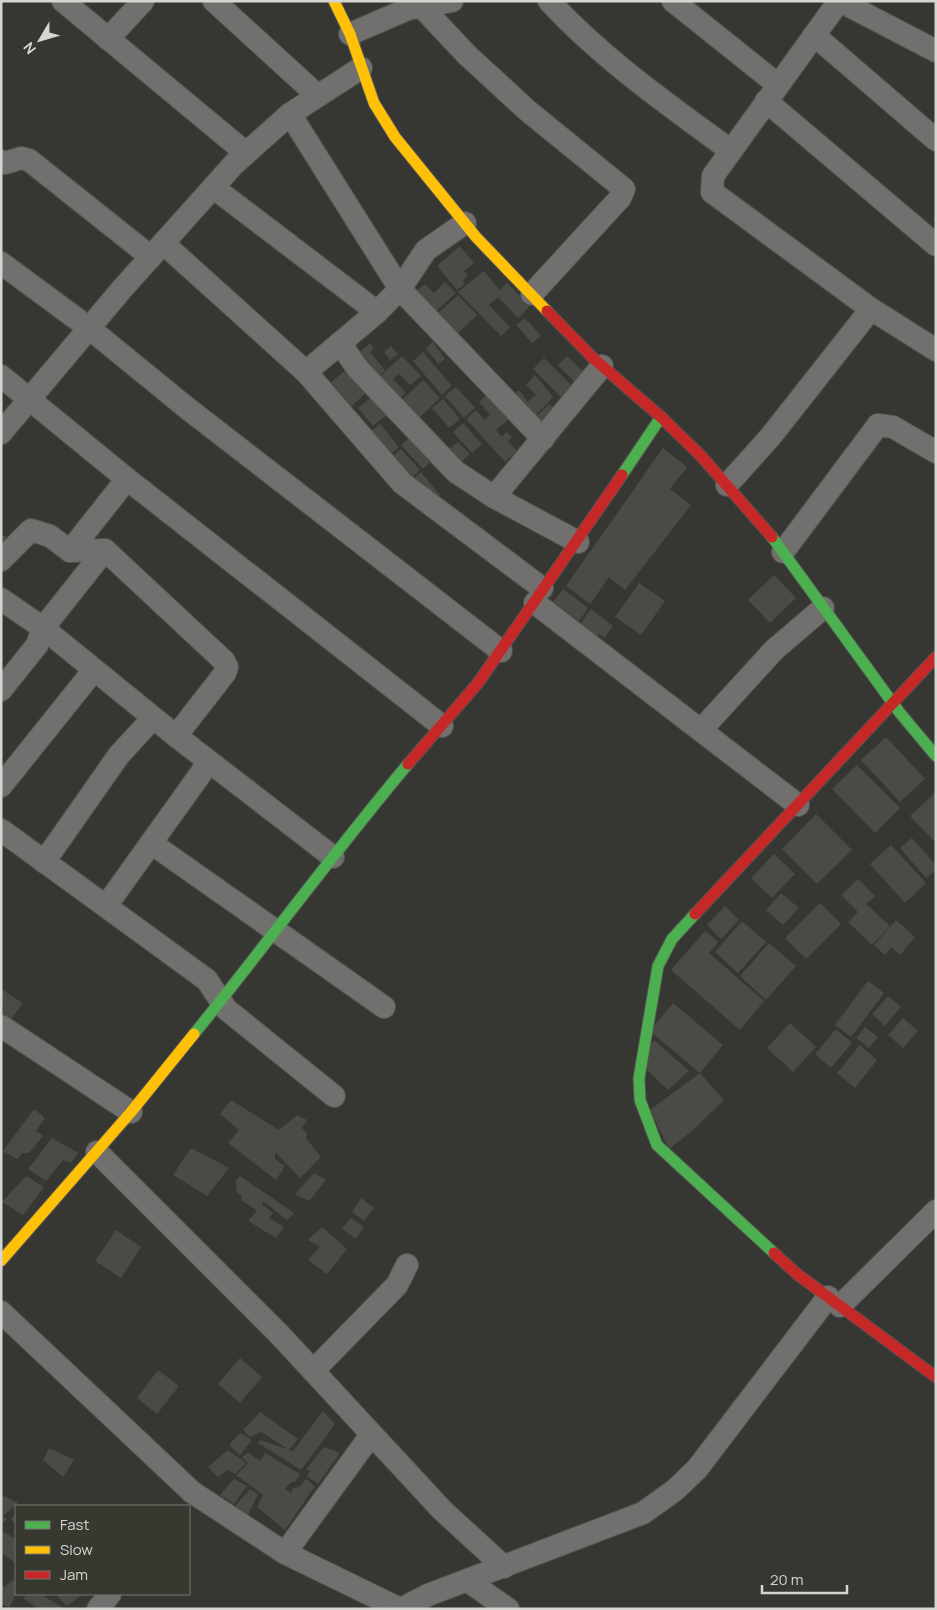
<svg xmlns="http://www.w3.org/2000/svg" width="937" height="1610" font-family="Manrope,sans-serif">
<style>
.building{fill:#4a4a46}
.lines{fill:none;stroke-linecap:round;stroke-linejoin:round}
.street-casing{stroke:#52524f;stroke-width:24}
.fast-casing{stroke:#52524f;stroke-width:13}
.slow-casing{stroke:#52524f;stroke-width:13}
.jam-casing{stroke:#52524f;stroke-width:13}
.street{stroke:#71706e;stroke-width:22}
.fast{stroke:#4caf50;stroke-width:11}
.slow{stroke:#ffc107;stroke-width:11}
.jam{stroke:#c62828;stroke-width:11}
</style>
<rect width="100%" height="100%" fill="#363632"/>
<g class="building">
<polygon points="460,246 474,263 464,271 468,276 462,281 465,284 457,290 437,266"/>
<polygon points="484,271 500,290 507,283 530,306 518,318 498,297 489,305 510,327 501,336 458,292"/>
<polygon points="445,282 456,293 433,314 414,293 425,284 434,293"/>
<polygon points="458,295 477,315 455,336 436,315"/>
<polygon points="525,318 541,336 532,343 516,325"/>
<polygon points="433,342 445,359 438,364 426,348"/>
<polygon points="370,343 374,348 370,352 385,370 378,377 358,354"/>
<polygon points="391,346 398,354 390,360 384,352"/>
<polygon points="423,352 452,386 442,395 413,361"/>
<polygon points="402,356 421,376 410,385 399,374 393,379 406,393 398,400 378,378"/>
<polygon points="567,356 588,376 579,386 558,365"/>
<polygon points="544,358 577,391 566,402 533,369"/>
<polygon points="348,368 368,391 344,413 323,389"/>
<polygon points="535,375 553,397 535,416 513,395 519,390 528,402 536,395 526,385"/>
<polygon points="423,380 440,398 418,419 401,401"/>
<polygon points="456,387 475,408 464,418 445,396"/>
<polygon points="488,394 510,418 496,430 502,437 506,432 512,437 508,441 517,451 505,462 466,419 476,410 485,420 490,415 479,402"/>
<polygon points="373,396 388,414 373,426 358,408"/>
<polygon points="443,399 460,419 449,428 432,408"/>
<polygon points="560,399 566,405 546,425 537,416 549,404 552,407"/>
<polygon points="463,423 482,444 472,453 453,432"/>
<polygon points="380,424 399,447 385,459 365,436"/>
<polygon points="409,438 430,462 423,469 401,445"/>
<polygon points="458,442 470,454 461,462 449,449"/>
<polygon points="663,448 687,467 670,489 691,505 625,590 609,577 590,604 566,586"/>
<polygon points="401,449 420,470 409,480 390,459"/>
<polygon points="421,472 440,495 431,504 411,481"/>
<polygon points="1,534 10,539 1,549"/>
<polygon points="774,575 796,598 770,623 748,600"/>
<polygon points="639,583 665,601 641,635 615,617"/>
<polygon points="563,589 588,608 579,621 553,602"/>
<polygon points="591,609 613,626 604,638 599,634 596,639 576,630"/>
<polygon points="886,737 925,779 900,802 861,760"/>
<polygon points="857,765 900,808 875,833 832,789"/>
<polygon points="936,792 936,843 910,816"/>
<polygon points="816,814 852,850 817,884 782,849"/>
<polygon points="912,838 936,865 936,870 926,878 900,848"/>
<polygon points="891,845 926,883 905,903 870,864"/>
<polygon points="774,854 795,874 772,898 751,878"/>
<polygon points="858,879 875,896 866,904 890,926 872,945 848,922 858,912 841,895"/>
<polygon points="781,893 799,908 783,925 766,910"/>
<polygon points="820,903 841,924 806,959 785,938"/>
<polygon points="725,906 739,920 721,939 707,925"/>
<polygon points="896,920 915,937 900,955 891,947 885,955 874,945"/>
<polygon points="742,921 766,942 738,973 715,952"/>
<polygon points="705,931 718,942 709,953 764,1001 740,1030 671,970"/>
<polygon points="769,943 796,966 766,1000 740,976"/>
<polygon points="868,981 884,993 851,1037 835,1025"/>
<polygon points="1,989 23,1003 8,1023 1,1017 4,1007 1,1006"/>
<polygon points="888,996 901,1007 885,1026 872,1014"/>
<polygon points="673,1003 723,1045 700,1073 650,1031"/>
<polygon points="903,1018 918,1031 903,1048 888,1035"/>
<polygon points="790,1023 816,1047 793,1072 767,1048"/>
<polygon points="865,1027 878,1037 869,1048 856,1038"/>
<polygon points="836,1029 852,1043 831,1068 815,1054"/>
<polygon points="654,1040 689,1071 668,1090 641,1064"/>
<polygon points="860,1045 877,1060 855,1088 837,1073"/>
<polygon points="700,1073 724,1100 692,1131 669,1149 650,1110"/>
<polygon points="231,1100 279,1130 297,1115 307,1120 302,1128 307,1133 306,1138 321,1157 300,1178 275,1152 275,1159 285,1166 276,1180 228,1143 239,1130 220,1114"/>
<polygon points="34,1109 45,1118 36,1131 43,1136 29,1153 22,1153 17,1159 3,1151"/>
<polygon points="52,1138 78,1153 71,1163 63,1160 46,1181 28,1169"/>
<polygon points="191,1148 229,1168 207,1196 173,1175"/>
<polygon points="314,1173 326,1180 309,1201 295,1194"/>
<polygon points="26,1176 44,1187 23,1215 2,1202"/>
<polygon points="240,1176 294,1213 287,1220 263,1201 262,1204 273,1213 269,1218 284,1227 276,1238 248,1221 257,1211 241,1200 242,1196 236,1192 237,1184 235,1182"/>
<polygon points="361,1198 374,1208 364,1221 352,1212"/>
<polygon points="351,1218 364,1227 356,1239 342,1229"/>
<polygon points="322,1227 347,1249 327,1274 308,1260 320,1247 308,1240"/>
<polygon points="116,1230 141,1247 121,1278 95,1261"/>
<polygon points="240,1358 262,1377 240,1403 218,1384"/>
<polygon points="158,1370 179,1386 157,1414 137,1398"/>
<polygon points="323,1411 335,1424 301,1470 258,1443 260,1440 293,1451"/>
<polygon points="260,1412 298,1439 289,1450 261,1432 250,1437 243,1430"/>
<polygon points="240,1433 252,1440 240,1455 229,1445"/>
<polygon points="324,1447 340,1453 318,1484 307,1476 310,1471 306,1469"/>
<polygon points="49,1448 74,1460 63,1477 43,1460"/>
<polygon points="228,1450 246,1463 235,1474 228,1470 218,1477 208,1467"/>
<polygon points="248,1453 261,1461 265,1453 300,1474 296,1481 290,1483 285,1489 291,1493 293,1488 299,1487 306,1479 315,1486 285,1530 257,1507 263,1495 236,1475 248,1463 242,1457"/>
<polygon points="234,1479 247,1486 234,1504 220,1495"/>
<polygon points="250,1489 258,1494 248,1515 235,1506"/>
<polygon points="4,1496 18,1503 3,1516 7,1519 1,1526 1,1498"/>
<polygon points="16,1513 16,1524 11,1520"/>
<polygon points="1,1530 14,1538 16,1536 16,1564 1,1552"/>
<polygon points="13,1580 16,1584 16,1594 9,1608 1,1603 1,1584 4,1587"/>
<polygon points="26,1594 41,1594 64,1609 39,1609 24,1599"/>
<polygon points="55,1594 83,1594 67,1606"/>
</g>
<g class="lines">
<g class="street-casing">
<g id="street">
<polyline points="63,1 246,153"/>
<polyline points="214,1 317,95"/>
<path d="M549 1C605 61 665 102 731 151"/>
<polyline points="673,1 777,84"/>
<polyline points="839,1 713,176 712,192 871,309 936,350"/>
<polyline points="840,1 936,51"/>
<polyline points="421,6 467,55 528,111 624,189 620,198 532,294"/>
<polyline points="350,34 408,9 452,1"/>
<polyline points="814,35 936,140"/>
<polyline points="108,39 143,1"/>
<polyline points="766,101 936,245"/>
<polyline points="290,114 400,289 543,439"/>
<polyline points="1,161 5,163 21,158 29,160 151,257"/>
<polyline points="214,188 377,312"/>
<polyline points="163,243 306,372 402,483 542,588"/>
<polyline points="1,263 89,328 187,408 501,651"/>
<polyline points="340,343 358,369 456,472 494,497 578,542"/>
<polyline points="306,372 377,312 400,289 426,250 465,223"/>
<polyline points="1,376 127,479 442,726"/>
<polyline points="1,433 122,289 234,164 290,114 361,68"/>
<polyline points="727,485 771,436 871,309"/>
<polyline points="494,497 602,366"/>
<polyline points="70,551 127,479"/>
<polyline points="783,552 878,425 893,427 936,452"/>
<polyline points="1,560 31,530 50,536 70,551 105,550 224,661 227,667 225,673 176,736"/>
<polyline points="1,599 43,628 176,736 333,857"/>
<polyline points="535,603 798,805"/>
<polyline points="1,690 37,645 43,628 105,550"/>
<polyline points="701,730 774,650 823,608"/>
<polyline points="1,786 94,670"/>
<polyline points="1,830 207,980 226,1009 334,1096"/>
<polyline points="151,843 384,1007"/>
<polyline points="44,862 119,755 153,718"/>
<polyline points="106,906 209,762"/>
<polyline points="1,1026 131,1112"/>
<polyline points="97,1152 279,1334 442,1510 504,1567"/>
<polyline points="840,1306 936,1211"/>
<polyline points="1,1312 192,1492 285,1553 400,1609"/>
<polyline points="313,1371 397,1285 407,1265"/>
<polyline points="285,1553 371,1435"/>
<polyline points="468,1581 508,1609"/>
<polyline points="98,1609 110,1594"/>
<polyline points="401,1609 428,1595 643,1513 675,1490 697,1469 828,1297"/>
</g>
</g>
<g class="fast-casing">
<g id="fast">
<polyline points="622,475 661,417"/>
<polyline points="772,537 900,713 936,756"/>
<polyline points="695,914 672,939 658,966 639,1078 640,1100 657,1145 774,1253"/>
<path d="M194 1034C266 945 334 852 408 764"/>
</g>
</g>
<g class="slow-casing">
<g id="slow">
<polyline points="334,1 350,34 374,103 395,137 476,237 547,311"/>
<polyline points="1,1261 131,1112 194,1034"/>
</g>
</g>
<g class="jam-casing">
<g id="jam">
<polyline points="547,311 594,359 661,417 701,456 772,537"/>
<polyline points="408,764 478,683 622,475"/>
<polyline points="695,914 936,657"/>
<polyline points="774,1253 797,1274 936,1377"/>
</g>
</g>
<use href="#street" class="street"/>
<use href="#fast" class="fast"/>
<use href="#slow" class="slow"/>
<use href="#jam" class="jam"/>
</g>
<rect width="937" height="1610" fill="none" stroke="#d5d6d1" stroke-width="5"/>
<rect x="15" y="1505" width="175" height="90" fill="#373830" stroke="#767770"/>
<rect x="25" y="1521" width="25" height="8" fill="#4caf50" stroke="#767770"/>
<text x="60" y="1530" font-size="15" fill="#d5d6d1">Fast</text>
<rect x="25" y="1546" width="25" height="8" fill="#ffc107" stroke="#767770"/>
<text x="60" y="1555" font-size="15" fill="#d5d6d1">Slow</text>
<rect x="25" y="1571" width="25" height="8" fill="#c62828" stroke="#767770"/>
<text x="60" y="1580" font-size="15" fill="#d5d6d1">Jam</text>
<g transform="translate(40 40) rotate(232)" stroke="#373830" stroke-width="4" paint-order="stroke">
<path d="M0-4L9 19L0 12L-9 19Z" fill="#d5d6d1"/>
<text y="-8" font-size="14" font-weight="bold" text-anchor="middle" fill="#d5d6d1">N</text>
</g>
<path d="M762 1585v8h85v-8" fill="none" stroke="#d5d6d1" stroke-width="2.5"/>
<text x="770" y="1585" font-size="15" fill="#d5d6d1" stroke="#373830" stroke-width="4" paint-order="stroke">20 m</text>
</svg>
